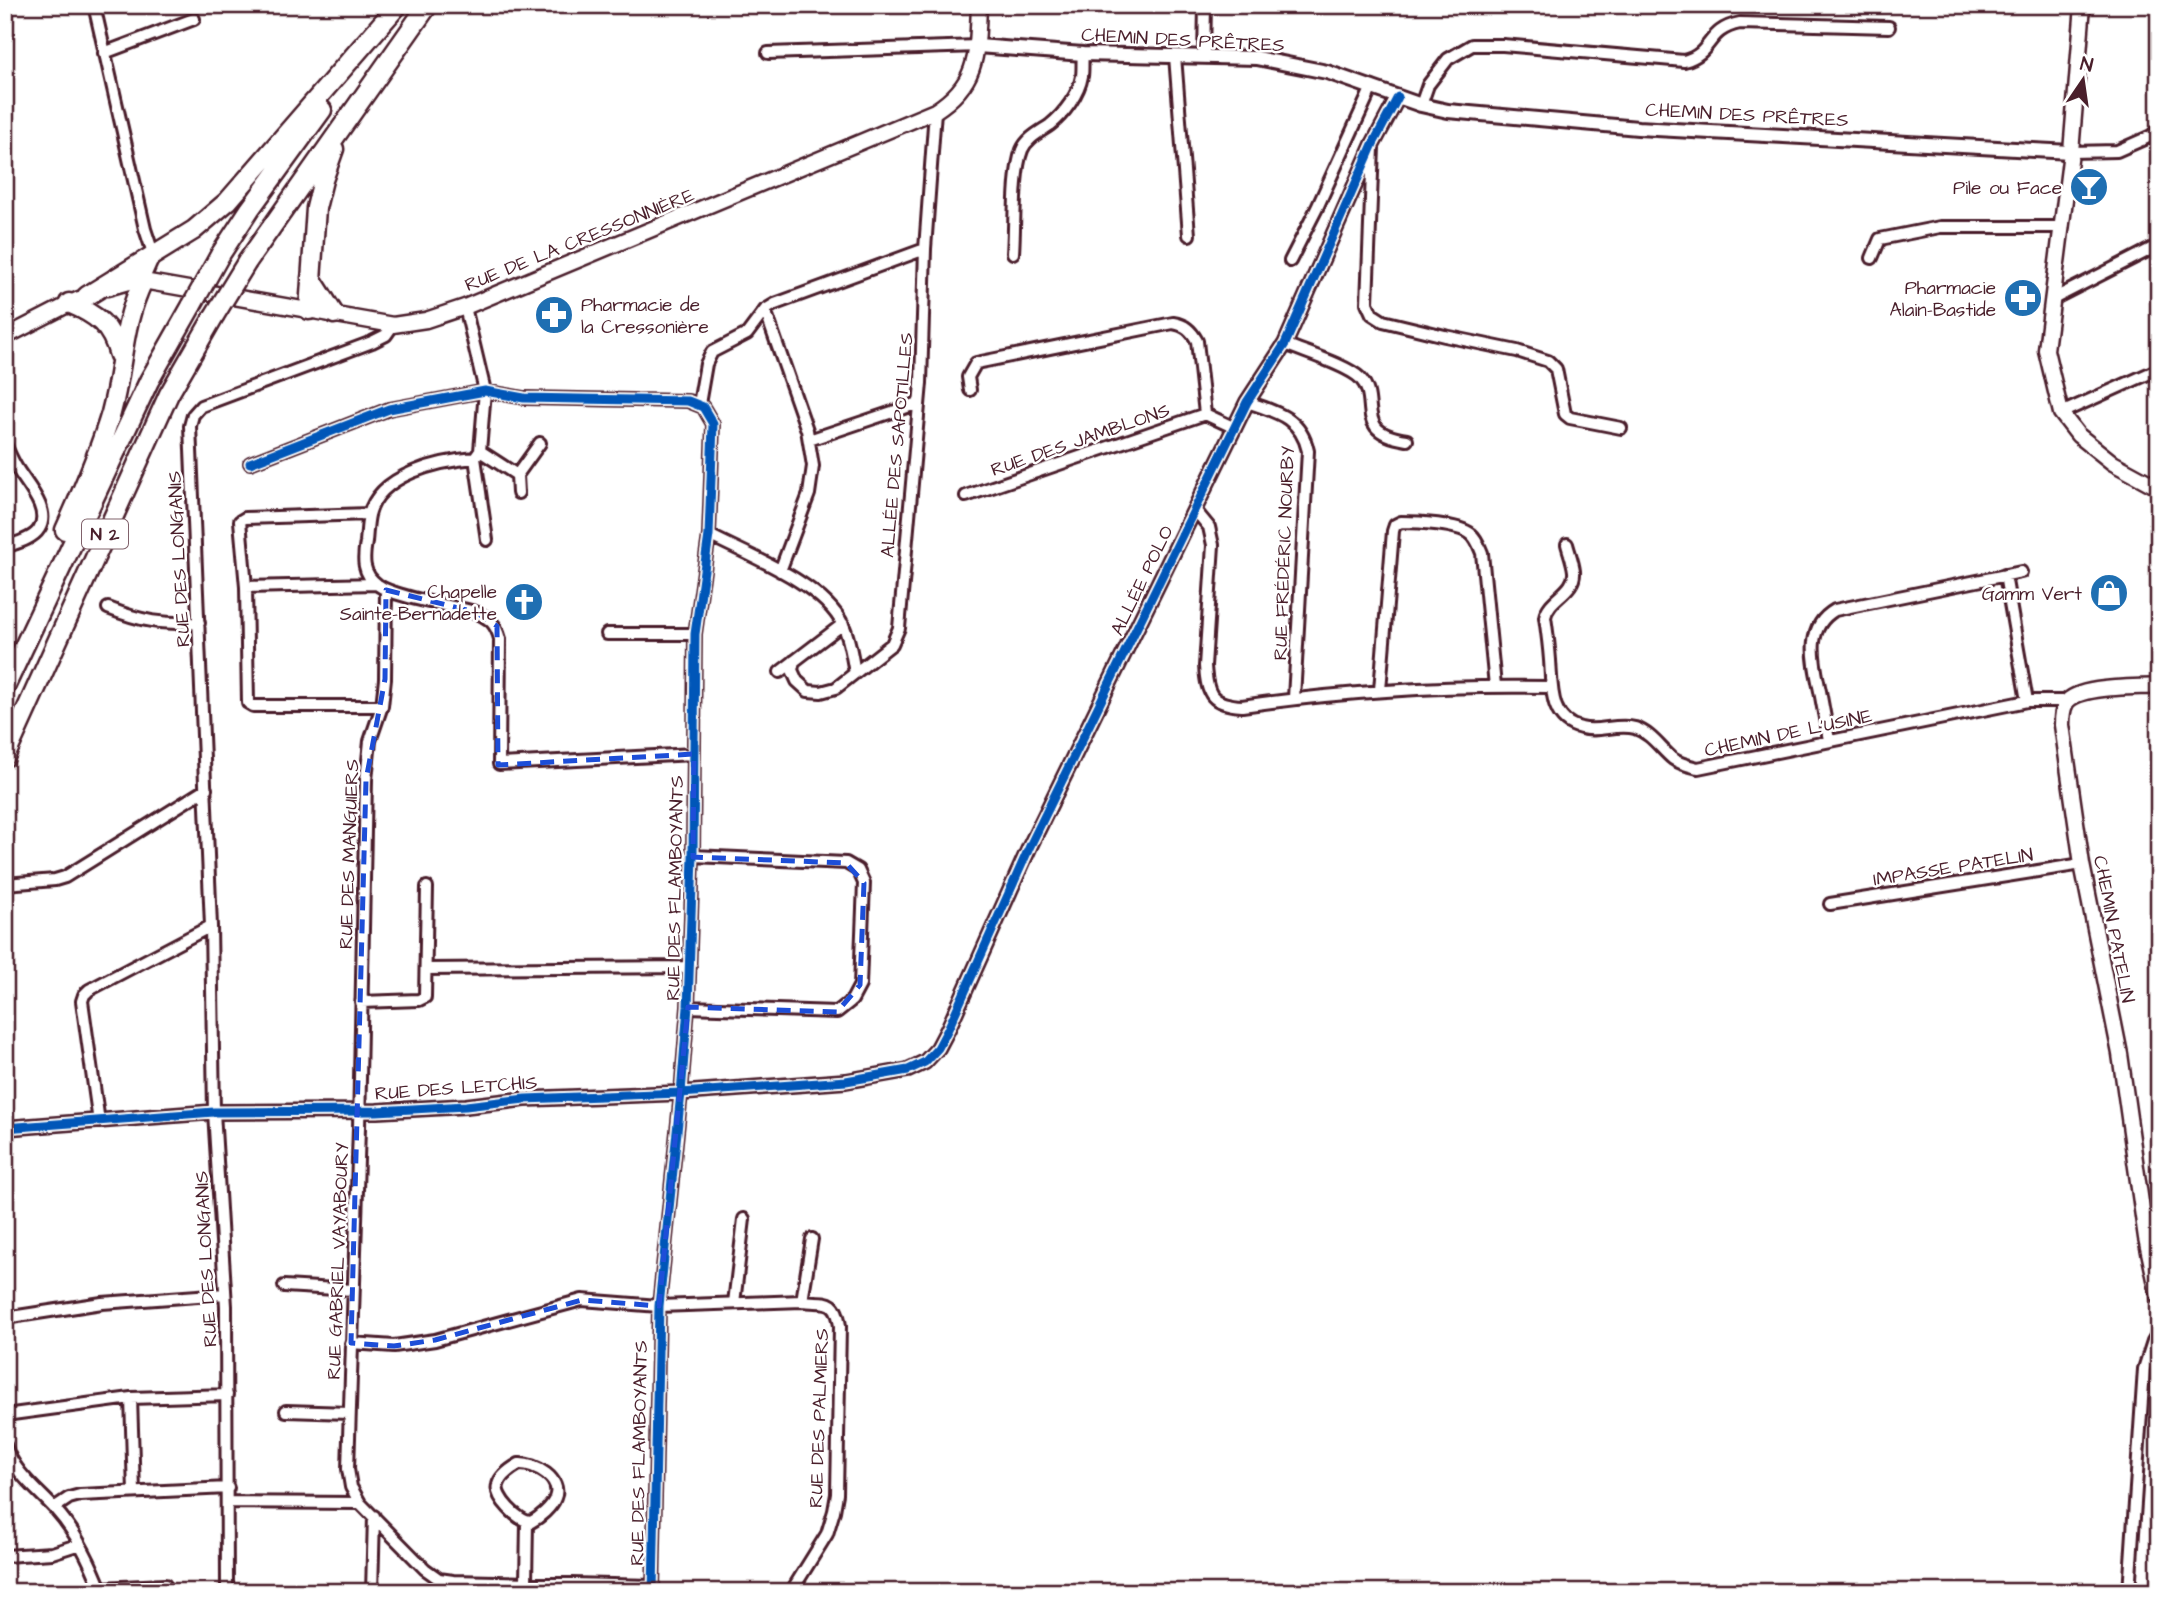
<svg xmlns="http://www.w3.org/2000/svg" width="2164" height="1597" font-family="'Architects Daughter',sans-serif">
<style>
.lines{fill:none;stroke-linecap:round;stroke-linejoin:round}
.minor-casing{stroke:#4a1f2b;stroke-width:16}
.tertiary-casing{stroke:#4a1f2b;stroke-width:18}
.secondary-casing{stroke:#4a1f2b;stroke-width:19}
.trunk-casing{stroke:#4a1f2b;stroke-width:23}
.minor{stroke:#fff;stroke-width:10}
.tertiary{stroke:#fff;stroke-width:12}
.secondary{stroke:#fff;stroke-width:14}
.trunk{stroke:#fff;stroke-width:18}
.trunk-bridge-casing{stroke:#4a1f2b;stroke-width:23;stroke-linecap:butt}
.trunk-bridge{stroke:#fff;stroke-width:18}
.cycleway-casing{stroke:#fff;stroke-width:13}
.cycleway{stroke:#0057b8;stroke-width:9}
.marked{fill:none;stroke:#1d4ed8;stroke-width:5;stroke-dasharray:14 9;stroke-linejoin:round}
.labels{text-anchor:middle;stroke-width:5;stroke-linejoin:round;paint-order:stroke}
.shield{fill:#fff;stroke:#80626b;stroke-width:2}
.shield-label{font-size:18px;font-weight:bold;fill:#4a1f2b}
.street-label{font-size:19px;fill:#4a1f2b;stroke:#fff}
.poi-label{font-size:19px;fill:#4a1f2b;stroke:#fff;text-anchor:end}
</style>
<rect width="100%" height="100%" fill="#fff"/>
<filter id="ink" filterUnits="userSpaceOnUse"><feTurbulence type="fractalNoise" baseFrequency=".0143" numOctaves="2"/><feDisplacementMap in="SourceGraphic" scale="14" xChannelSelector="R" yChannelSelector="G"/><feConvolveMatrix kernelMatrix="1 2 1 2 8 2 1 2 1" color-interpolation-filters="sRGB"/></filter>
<g filter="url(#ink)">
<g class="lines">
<defs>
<path id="minor" d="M94 5 145 229 154 256 143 281
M104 53 194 19
M768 53 978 46
M1175 56 1189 235
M1204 57 1205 5
M1421 105 1428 85 1448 59 1472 45H1503L1684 61C1714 53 1705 30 1740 23L1889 27
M1373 147 1367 303 1372 314 1383 321 1445 336 1517 351 1548 361 1556 369 1565 414 1570 418 1621 428
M2071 152 2117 151 2151 136 2159 130
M1013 253C1015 227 1013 173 1022 150 1027 138 1040 132 1050 125 1064 114 1079 94 1082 76 1083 69 1082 61 1083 54
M1872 258 1880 239 1940 227H2061
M1290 261 1317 208 1372 87
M2051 300 2159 245
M465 307 485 391 480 451 475 458
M765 310 807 430 813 466 809 494 780 571
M1285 344C1303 352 1347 365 1360 378 1382 401 1351 432 1407 440
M970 390 968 377 976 363 1173 323C1185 325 1191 330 1197 341L1205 414 1235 428
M1247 402C1277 412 1301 418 1308 451L1294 698
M699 404 706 364 712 352 747 334 765 310 775 304 925 249
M2061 413 2159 369
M809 440 919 403
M5 444C8 451 11 458 15 465 24 482 52 509 39 529 33 539 16 543 5 547
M480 451 517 475
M475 458C439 461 379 474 369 515 367 524 367 533 366 542 363 559 362 574 378 585 393 597 453 606 475 612 490 618 496 624 500 639L499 764 694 754
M475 458 487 540
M250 463 389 409 485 391 524 398 688 401 703 407 713 424 709 535 695 634 693 856 688 1007 681 1093 659 1306 653 1592
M518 493 517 475 540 443
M966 496 1205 414
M1195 510 1209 527 1213 545 1205 666C1207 696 1212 704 1242 706 1345 691 1447 685 1551 687
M369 514 245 518 240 521 246 587 248 703 253 706H382
M709 535C749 556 823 583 843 625 850 639 852 657 855 673
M1567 544C1569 552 1573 562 1574 571 1576 592 1548 598 1545 617 1547 631 1549 646 1550 660 1552 686 1549 721 1581 728 1598 733 1617 723 1635 728 1651 733 1660 748 1673 759 1680 764 1690 766 1698 768L2027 701H2067
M2005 575 2027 701
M246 587 376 584
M386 590 385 679 382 706 370 741 366 780 359 1128 348 1469 351 1487 360 1503 425 1569 439 1579 453 1581 653 1586
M108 608C143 622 161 624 199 623
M607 634H695
M794 661 792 670 797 681 808 691 821 692 836 688 892 644 899 628 921 383 925 249 935 111
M780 672 843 624
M1380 690 1393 531 1395 525 1401 522C1418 522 1458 524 1471 534 1477 539 1479 546 1482 553L1495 686
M1829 740C1826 724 1823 707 1820 691 1814 662 1804 628 1835 610L2021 572
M5 884 55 880 65 877 206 789
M1830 904 2082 864
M426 969 690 967
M361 1002 419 1000 425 997 427 887
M688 1007 837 1012 852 1000 860 985 864 883 858 870 846 863 693 856
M99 1122 82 1001 84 995 89 990 211 926
M284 1286 353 1290
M802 1301 812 1239
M734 1303 744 1219
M5 1318 102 1303 225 1294
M351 1343 394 1346 435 1340 582 1300 659 1306 802 1301C825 1304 836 1296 840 1326L837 1494 834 1511 827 1534 791 1592
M131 1398 134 1492
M286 1411 349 1413
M5 1415 131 1398 227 1395
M5 1445C14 1473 37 1489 56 1510 77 1533 91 1563 102 1592
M519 1464C535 1463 563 1479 555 1498 552 1507 539 1518 531 1522 519 1522 494 1497 498 1485 500 1476 512 1468 519 1464Z
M228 1502 360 1503
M54 1508 69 1498 80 1495 228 1488
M5 1556 52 1553 80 1544
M526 1583 527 1522
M100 1588 165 1585
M227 1592 226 1306 214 1112 211 926 190 426 193 415 201 406 372 342 386 335 393 325
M372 1592 374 1516
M2129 1592 2144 1369 2153 1341 2159 1331"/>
<path id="tertiary" d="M978 46 1083 54 1257 58 1327 72 1421 105 1448 111 1638 128 2071 152
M5 1128 214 1112 377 1111 466 1106 525 1099 681 1093 846 1081 908 1070 925 1062 938 1048 948 1029 1030 846 1247 402 1285 344 1373 144 1398 97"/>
<path id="secondary" d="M2083 5 2071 152 2046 350 2061 413 2078 435 2113 463 2159 488
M107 288 132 281H143L393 325 426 320 465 307 935 111C979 83 977 53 979 5
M5 337 79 299
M2159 686C2138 688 2078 685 2066 703 2062 710 2062 718 2062 725L2082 864 2120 1054 2146 1238 2159 1298"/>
<path id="trunk" d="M220 255 250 209 322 110
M247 262 428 5
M311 278 334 314
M87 296 194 230 228 201 398 5
M69 303C97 315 111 325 119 355
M309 310 316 208 323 180 334 149
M65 530C82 492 99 453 111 413 124 365 121 327 143 281
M5 687 149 381 192 305
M5 757 169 394 214 316"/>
</defs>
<!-- minor casing -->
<use href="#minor" class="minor-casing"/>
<!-- tertiary casing -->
<use href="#tertiary" class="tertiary-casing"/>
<!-- secondary casing -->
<use href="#secondary" class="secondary-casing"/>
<!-- trunk casing -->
<use href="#trunk" class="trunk-casing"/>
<!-- minor -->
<use href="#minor" class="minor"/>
<!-- tertiary -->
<use href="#tertiary" class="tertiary"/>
<!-- secondary -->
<use href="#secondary" class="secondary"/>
<!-- trunk -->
<use href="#trunk" class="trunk"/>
<defs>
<path id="trunk-bridge" d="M192 305 220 255
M214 316 247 262"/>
</defs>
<!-- trunk-bridge casing -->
<use href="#trunk-bridge" class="trunk-bridge-casing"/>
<!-- trunk-bridge -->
<use href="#trunk-bridge" class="trunk-bridge"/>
<defs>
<path id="cycleway" d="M250 463 389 409 485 391 524 398 688 401 703 407 713 424 709 535 695 634 693 856 688 1007 681 1093 659 1306 653 1592
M5 1128 214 1112 377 1111 466 1106 525 1099 681 1093 846 1081 908 1070 925 1062 938 1048 948 1029 1030 846 1247 402 1285 344 1373 144 1398 97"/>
</defs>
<!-- cycleway casing -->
<use href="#cycleway" class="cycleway-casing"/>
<!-- cycleway -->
<use href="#cycleway" class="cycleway"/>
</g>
</g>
<!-- marked area -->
<path class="marked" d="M386 590 475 612 497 626 498 765 694 754 693 857 846 863 864 883 860 985 837 1012 688 1007 659 1306 582 1300 435 1340 394 1346 351 1343 366 780 385 679Z"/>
<!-- icons -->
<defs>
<symbol id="bar-disc" viewBox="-11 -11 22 22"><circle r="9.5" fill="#1f6fb2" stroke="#fff"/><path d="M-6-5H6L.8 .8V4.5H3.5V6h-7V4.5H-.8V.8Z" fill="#fff"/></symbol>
<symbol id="pharmacy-disc" viewBox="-11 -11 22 22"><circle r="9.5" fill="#1f6fb2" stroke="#fff"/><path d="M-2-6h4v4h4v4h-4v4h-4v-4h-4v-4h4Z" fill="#fff"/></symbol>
<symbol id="shop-disc" viewBox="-11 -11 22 22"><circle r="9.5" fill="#1f6fb2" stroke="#fff"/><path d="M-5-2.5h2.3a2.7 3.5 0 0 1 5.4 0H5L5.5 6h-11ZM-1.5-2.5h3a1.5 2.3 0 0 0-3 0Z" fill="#fff"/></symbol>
<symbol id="church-disc" viewBox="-11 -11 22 22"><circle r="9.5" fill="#1f6fb2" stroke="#fff"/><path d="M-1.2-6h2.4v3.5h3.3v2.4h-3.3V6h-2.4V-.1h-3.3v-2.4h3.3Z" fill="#fff"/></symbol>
</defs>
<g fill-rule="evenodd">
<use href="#bar-disc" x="2067" y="165" width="44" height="44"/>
<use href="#pharmacy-disc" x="2001" y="276" width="44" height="44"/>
<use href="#pharmacy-disc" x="532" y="293" width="44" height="44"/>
<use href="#shop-disc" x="2087" y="571" width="44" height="44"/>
<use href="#church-disc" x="502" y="580" width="44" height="44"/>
</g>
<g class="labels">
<!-- shield labels -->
<rect class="shield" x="82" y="519.5" width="46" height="29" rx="5"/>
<g class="shield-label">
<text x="105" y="540">N 2</text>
</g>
<!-- street labels -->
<g class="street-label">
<text transform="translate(1183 39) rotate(3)" y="7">CHEMIN DES PRÊTRES</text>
<text transform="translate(1747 114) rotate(3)" y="7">CHEMIN DES PRÊTRES</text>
<text transform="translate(579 239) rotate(-22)" y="7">RUE DE LA CRESSONNIÈRE</text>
<text transform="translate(1080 439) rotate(-19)" y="7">RUE DES JAMBLONS</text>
<text transform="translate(896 445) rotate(-85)" y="7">ALLÉE DES SAPOTILLES</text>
<text transform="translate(1283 553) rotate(-88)" y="7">RUE FRÉDÉRIC NOURBY</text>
<text transform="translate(178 559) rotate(-93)" y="7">RUE DES LONGANIS</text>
<text transform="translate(1141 580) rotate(-64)" y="7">ALLÉE POLO</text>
<text transform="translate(1788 732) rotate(-12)" y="7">CHEMIN DE L'USINE</text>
<text transform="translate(348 854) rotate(-88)" y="7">RUE DES MANGUIERS</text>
<text transform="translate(1953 866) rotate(-9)" y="7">IMPASSE PATELIN</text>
<text transform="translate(674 888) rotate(-89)" y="7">RUE DES FLAMBOYANTS</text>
<text transform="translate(2115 929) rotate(79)" y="7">CHEMIN PATELIN</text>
<text transform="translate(456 1087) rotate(-4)" y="7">RUE DES LETCHIS</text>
<text transform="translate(205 1259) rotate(-93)" y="7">RUE DES LONGANIS</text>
<text transform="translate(337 1261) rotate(-88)" y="7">RUE GABRIEL VAYABOURY</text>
<text transform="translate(818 1418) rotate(-88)" y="7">RUE DES PALMIERS</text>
<text transform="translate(638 1453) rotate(-89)" y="7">RUE DES FLAMBOYANTS</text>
</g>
<!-- poi labels -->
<g class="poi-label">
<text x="2062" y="194">Pile ou Face</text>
<text x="1996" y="294">Pharmacie<tspan x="1996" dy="22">Alain-Bastide</tspan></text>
<text x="581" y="311" text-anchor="start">Pharmacie de<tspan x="581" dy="22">la Cressonière</tspan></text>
<text x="497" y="598">Chapelle<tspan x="497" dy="22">Sainte-Bernadette</tspan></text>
<text x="2082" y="600">Gamm Vert</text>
</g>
</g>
<!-- margin -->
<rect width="2164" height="1597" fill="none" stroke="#fff" stroke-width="28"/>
<rect x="14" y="14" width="2136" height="1569" fill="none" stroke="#4a1f2b" stroke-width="2.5" filter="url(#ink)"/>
<!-- north arrow -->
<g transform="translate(2083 80) rotate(13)" stroke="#ffffff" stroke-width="5" paint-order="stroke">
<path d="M0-5L12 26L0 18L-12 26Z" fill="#4a1f2b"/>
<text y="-10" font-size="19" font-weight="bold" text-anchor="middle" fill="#4a1f2b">N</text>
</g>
</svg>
